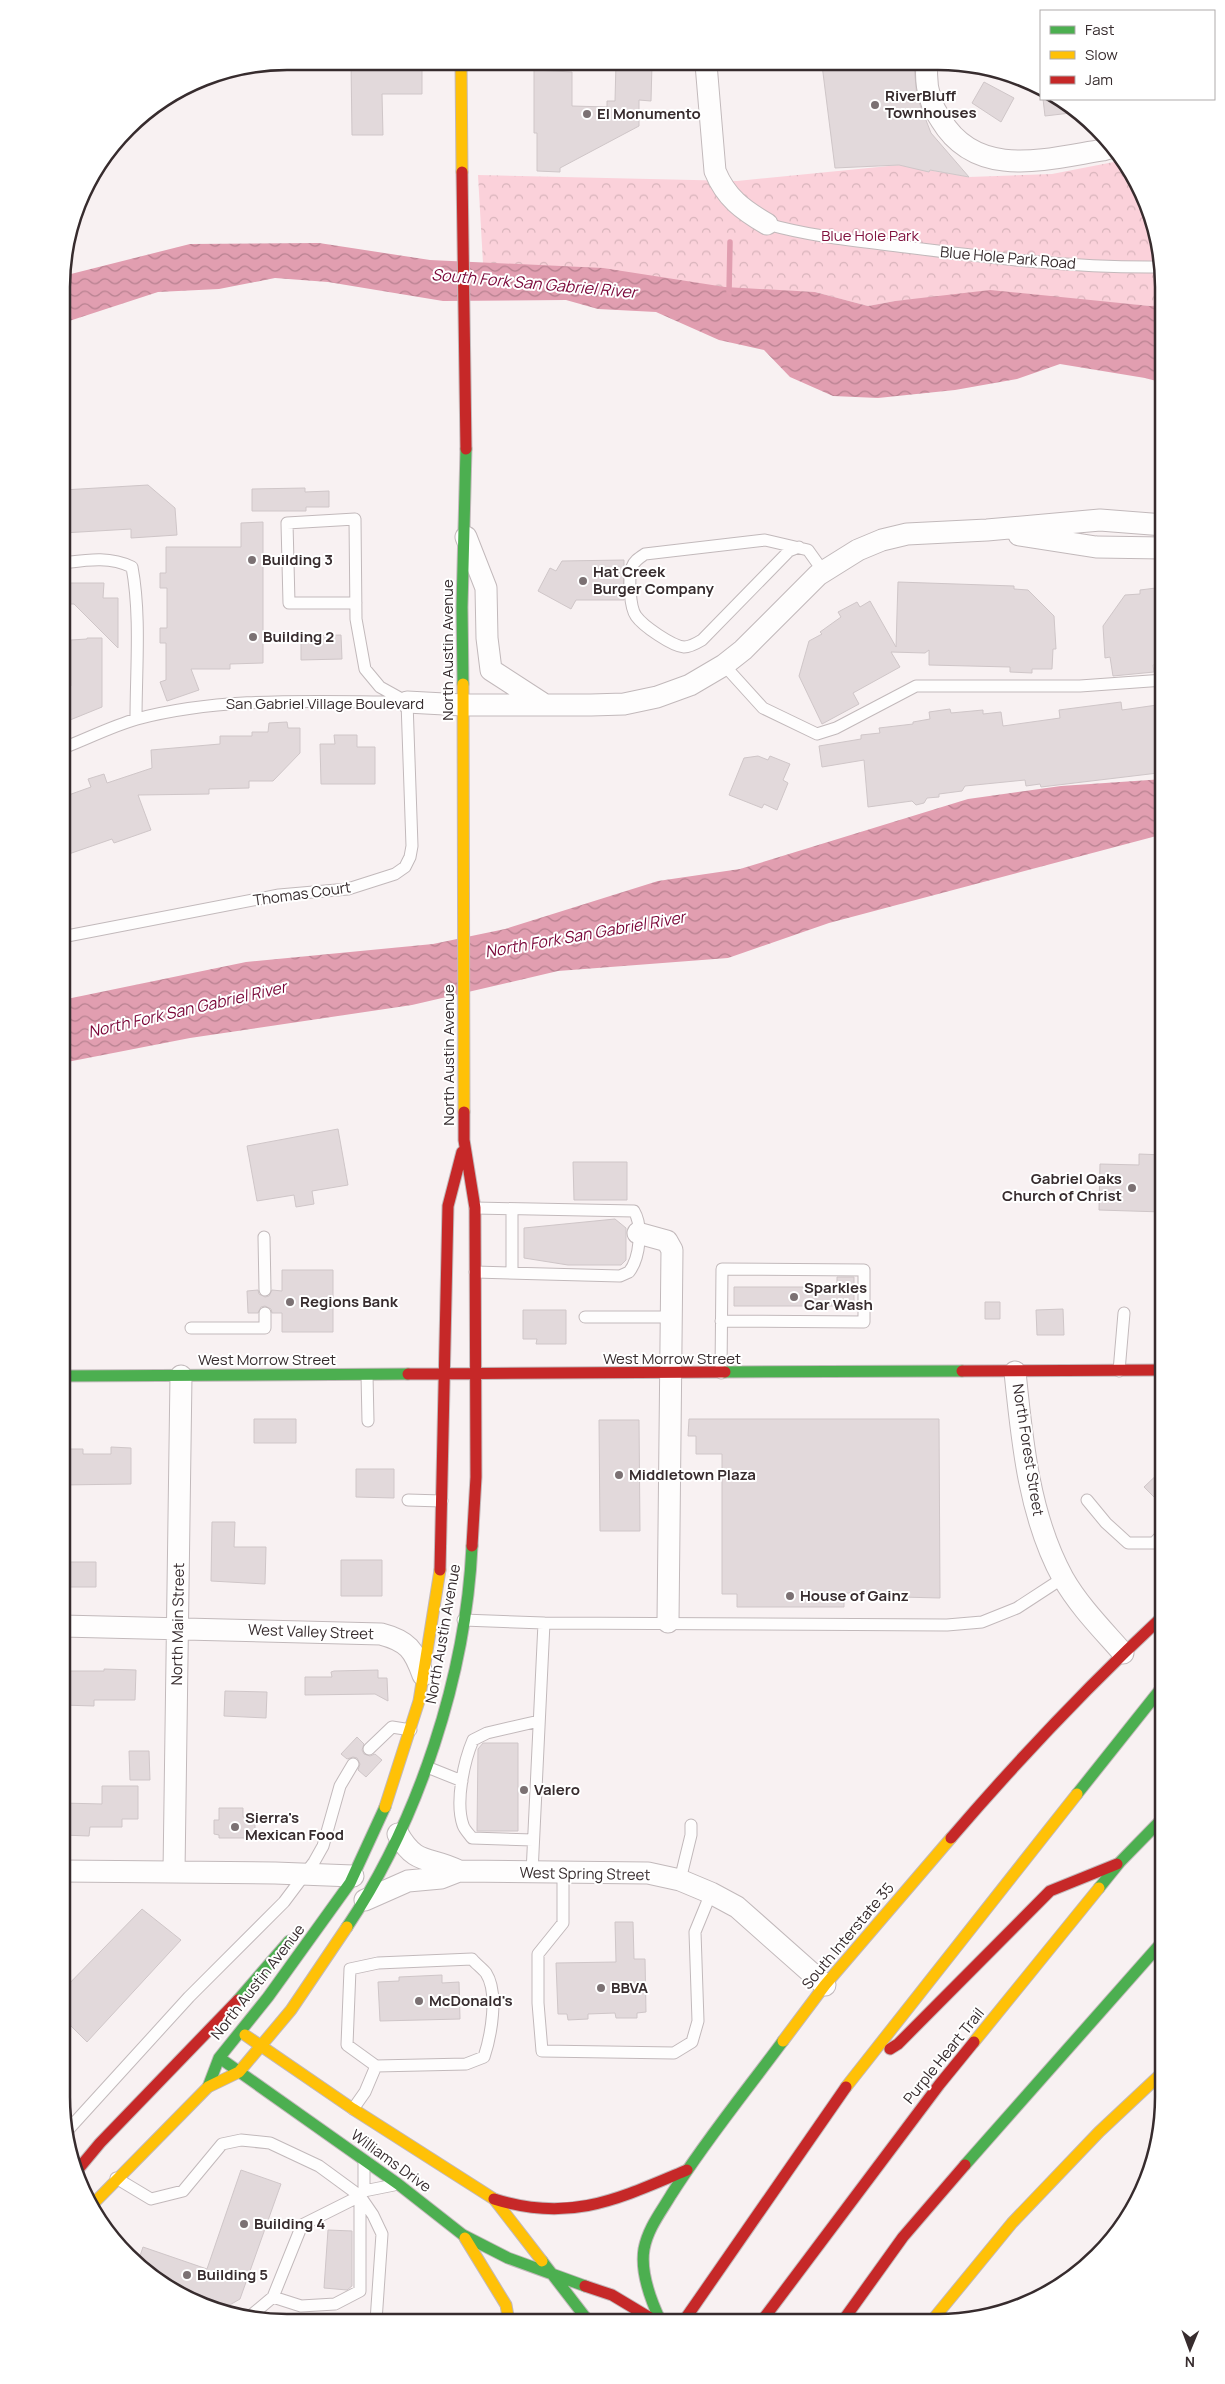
<svg xmlns="http://www.w3.org/2000/svg" width="1225" height="2384" font-family="Manrope,sans-serif">
<style>
.park{fill:url(#park-crowns)}
.water{fill:url(#water-waves)}
.lines{fill:none;stroke-linecap:round;stroke-linejoin:round}
.stream{stroke:#e19eb0;stroke-width:5.5}
.building{fill:#e2d9db;stroke:#cfc6c8}
.lane-casing{stroke:#c2b9bb;stroke-width:13}
.street-casing{stroke:#c2b9bb;stroke-width:23}
.fast-casing{stroke:#c2b9bb;stroke-width:13}
.slow-casing{stroke:#c2b9bb;stroke-width:13}
.jam-casing{stroke:#c2b9bb;stroke-width:13}
.lane{stroke:#fefdfd;stroke-width:11}
.street{stroke:#fefdfd;stroke-width:21}
.fast{stroke:#4caf50;stroke-width:11}
.slow{stroke:#ffc107;stroke-width:11}
.jam{stroke:#c62828;stroke-width:11}
.poi-dot{fill:#7b7173;stroke:#fff;stroke-width:2}
.labels{text-anchor:middle;stroke-width:4;stroke-linejoin:round;paint-order:stroke}
.poi-label{font-size:15px;font-weight:bold;fill:#372c2e;stroke:#fff;text-anchor:start}
.park-label{font-size:15px;fill:#81123e;stroke:#fff}
.street-label{font-size:15px;fill:#372c2e;stroke:#fff}
.water-label{font-size:16px;font-style:italic;fill:#7a0638;stroke:#fff}
.rim{fill:none;stroke:#372c2e;stroke-width:2.5}
</style>
<defs>
<pattern id="park-crowns" width="20" height="18" patternUnits="userSpaceOnUse" patternTransform="scale(1.25)"><rect width="20" height="18" fill="#fbd1da"/><path d="M2 6a3 3 0 1 1 6 0M12 15a3 3 0 1 1 6 0" fill="none" stroke="#d8b4bb"/></pattern>
<pattern id="water-waves" width="16" height="10" patternUnits="userSpaceOnUse" patternTransform="scale(1.25)"><rect width="16" height="10" fill="#e19eb0"/><path d="M0 5q4-4 8 0t8 0" fill="none" stroke="#b78190"/></pattern>
</defs>
<rect width="100%" height="100%" fill="#f8f1f2"/>
<!-- park -->
<path class="park" d="M1124 160C1153 201 1164 256 1164 305L1150 306 1079 300 942 297 895 301 868 306 815 292 484 281 478 175 737 181 899 165 969 177 1052 174Z"/>
<!-- water -->
<path class="water" d="M319 243 430 260 603 268 725 287 815 292 868 306 895 301 990 290 1150 306 1164 305V383L1145 378 1060 364 1017 379 955 390 878 398 833 396 790 377 764 350 719 340 656 312 598 309 566 300 443 301 328 282 275 278 219 289 158 292 63 323V276L190 244Z
M1164 779V834L829 923 728 958 558 971 412 1005 190 1038 62 1063V1000L246 962 433 944 505 929 658 881 740 869 968 799 1061 786Z"/>
<g class="lines">
<!-- stream -->
<path class="stream" d="M729 294 730 242"/>
</g>
<!-- building -->
<path class="building" d="M351 62H422V94H382L383 135H352Z
M616 63 652 64 651 101 639 100V126L560 168V172L537 171V133H534V70L572 72V106L607 107V101H615Z
M822 65H914L917 97 931 133 969 177 930 170 929 172 899 165 835 168Z
M984 82 1014 98 1001 122 972 103Z
M1043 99H1059L1079 112 1045 116Z
M148 485 175 508 177 535 131 538V529L63 533V490Z
M305 488V492L329 491V507H306V511H252V489Z
M263 522V663L230 664V669H191L199 690 167 701 160 682 166 680V643H160V628H167V588H160V573H166V547H241V523Z
M624 560V600H576L571 609 538 591 550 568 556 571 562 561Z
M898 582 1014 586V589L1028 590 1054 616 1056 649H1053L1052 669H1032V673L1010 672V667L929 665V650L925 653 891 652 900 667 853 693 859 704 822 724 799 676 809 641 822 634 820 632 841 617 838 612 857 602 860 607 870 601 896 647Z
M63 583H104L103 598H118V648L74 604H63Z
M1164 587V664L1153 665 1154 672 1113 676 1110 657 1105 658 1103 626 1125 595 1140 594V590Z
M341 635 342 659 301 660V636Z
M87 638H102V707L70 720 66 710 63 711V689L71 686V640L87 639Z
M1121 702 1122 710 1164 704V768L1157 769 1158 773 1041 787 1040 784 1026 786 1025 780 965 786 962 791 939 794V797L927 798 924 803 916 805 912 801 868 807 864 760 822 767 819 746 861 739V735L880 733 879 728 913 724V722L930 719 929 712 950 709 951 713 983 710V714L1001 712 1003 726 1060 718 1059 710Z
M287 722 288 728H300V753L273 781H249V788L209 789V794L138 795 151 830 114 843 112 839 63 856V797L91 787 88 779 104 774 107 783 152 768 151 750 220 744V736H252V732H268L269 723Z
M334 735H357V747H375V784H321L320 744H335Z
M758 756 768 760 770 756 790 764 783 780 788 783 777 810 764 804 762 808 729 795 744 758Z
M338 1129 348 1185 312 1191 314 1204 296 1207 294 1195 257 1201 247 1146Z
M1139 1154 1164 1155 1163 1212 1099 1210 1100 1164 1139 1165Z
M573 1162H627V1200H574Z
M615 1219 626 1228V1260L621 1265H568L524 1258V1228Z
M282 1270H333V1332H282V1313H272L271 1309 265 1306 261 1307 258 1313H248L247 1291 258 1290 259 1294 265 1297 269 1296 272 1290 282 1291Z
M837 1277H854V1306H734V1287H837Z
M985 1302H1000V1319H985Z
M1063 1309 1064 1335H1037L1036 1310Z
M523 1310H566V1344H536L537 1339H523Z
M254 1419H296V1443H254Z
M689 1419H939L940 1598 901 1597 902 1593H844V1607H737V1594H722V1454H696V1436H688Z
M599 1420H639L640 1531H600Z
M111 1447 131 1448V1484L62 1485V1455H64V1449H83V1454H111Z
M356 1469H394V1498L356 1497Z
M1163 1469V1506L1144 1487Z
M212 1522H235L234 1547H266L265 1584 211 1581Z
M341 1560H382V1596H341Z
M62 1562H96V1587H62Z
M104 1669 136 1670 135 1700H94V1706L62 1705V1671H104Z
M378 1670V1678H387L388 1701 375 1694 305 1695V1677H332L331 1672 334 1671Z
M225 1691 267 1692 266 1718 224 1716Z
M357 1737 364 1744 362 1750 364 1754 370 1756 375 1754 382 1760 366 1777 358 1770 360 1764 357 1758 353 1757 347 1759 341 1754Z
M483 1743H518V1831H477L478 1749Z
M129 1751H149L150 1780H130Z
M102 1786H138V1819H122V1827H90L89 1836 62 1835V1803L102 1804Z
M219 1808H243V1817H255V1838H219V1835L214 1834V1820H219Z
M142 1909 181 1940 87 2042 61 2016V1992Z
M615 1922H633L634 1959H645L646 2012 637 2013V2018H616L615 2013 588 2014V2019L568 2020 567 2014H558L556 1963 616 1962Z
M442 1975V1983L459 1982 460 2019 380 2021 378 1982 399 1981V1977Z
M241 2170 281 2184 240 2299 221 2310 187 2300 137 2265 143 2247 207 2269Z
M328 2230 352 2231V2286L347 2290 324 2288Z"/>
<g class="lines">
<defs>
<path id="lane" d="M767 224C813 237 859 241 906 247 990 258 1075 268 1160 267
M799 547 789 551 702 640C697 643 690 647 684 647 672 646 643 626 636 616 630 608 628 577 632 567 634 561 639 558 645 554L765 540 808 550 823 571
M63 563C87 560 109 556 132 567 141 615 136 670 136 719
M356 603H289L287 523 355 519 356 619 365 669 380 687 407 702
M724 665 763 708 817 734 836 728 916 686H1080L1164 680
M63 748C87 739 112 726 137 719 224 696 316 702 405 702
M62 937 279 895 348 889 395 874 405 867 410 857 412 846 407 702
M475 1208 634 1211C643 1226 640 1258 629 1272L620 1276 475 1272
M264 1237 265 1290
M512 1273V1209
M585 1317H672
M191 1328H265V1313
M1119 1371 1124 1313
M721 1373 722 1269 864 1270V1322L721 1321
M367 1375 368 1421
M408 1500 442 1501
M1087 1500 1106 1523 1128 1543H1154L1163 1533
M463 1620 544 1623 947 1625 982 1622 1017 1608 1063 1578
M369 1749 392 1727 411 1730
M427 1767 462 1781
M533 1840 472 1838C469 1834 464 1829 463 1825 455 1802 464 1761 473 1740L487 1733 539 1721
M532 1873 544 1623
M563 1873V1923L538 1954V2003L542 2051 674 2053 692 2042 698 2021 695 1932 711 1893
M680 1880 691 1835V1825
M472 1959C476 1964 482 1968 486 1973 499 1993 491 2036 484 2057L466 2064 376 2066 347 2045 350 1969 378 1963Z
M353 2109 365 2092 376 2066
M67 2131 189 1997 284 1902 314 1862 323 1846 340 1786 353 1764
M364 2163V2191L360 2196 373 2215 382 2234 376 2321
M116 2178 151 2199 183 2191 222 2144 241 2140 270 2143 319 2166 360 2196
M364 2191 394 2185
M273 2297 301 2306 335 2304 360 2291V2196
M248 2318 273 2297 302 2225 360 2196"/>
<path id="street" d="M706 64 715 171C726 198 743 210 767 224
M927 65C925 85 930 104 941 120 977 180 1046 159 1103 150L1113 147
M1019 535 1096 547 1164 548
M466 537 486 588 487 638 491 670 545 705
M407 702 463 705H591L624 704 657 697 690 685 724 665 743 650 818 575 858 550 882 540 907 534 987 530 1100 520 1164 525
M638 1233 667 1241 672 1250 668 1622
M1015 1372C1022 1441 1029 1516 1063 1578 1079 1606 1102 1629 1123 1653
M62 1626 381 1634C408 1641 414 1650 423 1675
M398 1834C416 1866 429 1856 459 1871
M61 1871 275 1873 353 1876
M174 1872 181 1376
M365 1900 408 1881 441 1878 459 1871 648 1873 680 1880 711 1893 737 1907 825 1985"/>
<path id="fast" d="M463 684 462 607 466 449
M725 1372 962 1371
M62 1376 408 1374
M1077 1794 1163 1686
M1099 1888 1120 1862 1163 1818
M347 1927C419 1820 466 1675 472 1546
M238 2000 289 1941
M224 2061 398 2184 463 2235 508 2258 585 2286
M208 2087 219 2058 268 1997 350 1883 385 1807
M965 2165 1163 1941
M542 2261 589 2322
M661 2322C651 2301 640 2273 644 2249 648 2228 661 2212 671 2195 705 2141 746 2091 783 2041"/>
<path id="slow" d="M461 62 462 172
M463 684 464 1112
M385 1807 419 1701 440 1570
M245 2035 353 2109 494 2199 542 2261
M783 2041 825 1985 951 1838
M974 2042 1099 1888
M846 2087 1077 1794
M91 2206 208 2087 239 2072 291 2010 347 1927
M465 2238 506 2305 509 2322
M930 2323 1012 2223 1099 2132 1163 2072"/>
<path id="jam" d="M462 172 466 449
M464 1112V1140L475 1208 476 1477 472 1546
M962 1371 1163 1370
M408 1374 725 1372
M440 1570 448 1206 462 1152
M951 1838C1018 1760 1088 1686 1163 1616
M890 2049 898 2044 1050 1891 1117 1864
M75 2173 100 2143 238 2000
M494 2199C570 2223 618 2199 687 2170
M585 2286 612 2295 657 2322
M683 2322 846 2087
M761 2322 939 2085 974 2042
M842 2322 903 2237 965 2165"/>
</defs>
<!-- lane casing -->
<use href="#lane" class="lane-casing"/>
<!-- street casing -->
<use href="#street" class="street-casing"/>
<!-- fast casing -->
<use href="#fast" class="fast-casing"/>
<!-- slow casing -->
<use href="#slow" class="slow-casing"/>
<!-- jam casing -->
<use href="#jam" class="jam-casing"/>
<!-- lane -->
<use href="#lane" class="lane"/>
<!-- street -->
<use href="#street" class="street"/>
<!-- fast -->
<use href="#fast" class="fast"/>
<!-- slow -->
<use href="#slow" class="slow"/>
<!-- jam -->
<use href="#jam" class="jam"/>
</g>
<!-- markers -->
<g class="poi-dot">
<circle cx="875" cy="105" r="5"/>
<circle cx="587" cy="114" r="5"/>
<circle cx="252" cy="560" r="5"/>
<circle cx="583" cy="581" r="5"/>
<circle cx="253" cy="637" r="5"/>
<circle cx="1132" cy="1188" r="5"/>
<circle cx="794" cy="1297" r="5"/>
<circle cx="290" cy="1302" r="5"/>
<circle cx="619" cy="1475" r="5"/>
<circle cx="790" cy="1596" r="5"/>
<circle cx="524" cy="1790" r="5"/>
<circle cx="235" cy="1827" r="5"/>
<circle cx="601" cy="1988" r="5"/>
<circle cx="419" cy="2001" r="5"/>
<circle cx="244" cy="2224" r="5"/>
<circle cx="187" cy="2275" r="5"/>
</g>
<g class="labels">
<!-- poi labels -->
<g class="poi-label">
<text x="885" y="101">RiverBluff<tspan x="885" dy="17">Townhouses</tspan></text>
<text x="597" y="119">El Monumento</text>
<text x="262" y="565">Building 3</text>
<text x="593" y="577">Hat Creek<tspan x="593" dy="17">Burger Company</tspan></text>
<text x="263" y="642">Building 2</text>
<text x="1122" y="1184" text-anchor="end">Gabriel Oaks<tspan x="1122" dy="17">Church of Christ</tspan></text>
<text x="804" y="1293">Sparkles<tspan x="804" dy="17">Car Wash</tspan></text>
<text x="300" y="1307">Regions Bank</text>
<text x="629" y="1480">Middletown Plaza</text>
<text x="800" y="1601">House of Gainz</text>
<text x="534" y="1795">Valero</text>
<text x="245" y="1823">Sierra's<tspan x="245" dy="17">Mexican Food</tspan></text>
<text x="611" y="1993">BBVA</text>
<text x="429" y="2006">McDonald's</text>
<text x="254" y="2229">Building 4</text>
<text x="197" y="2280">Building 5</text>
</g>
<!-- park labels -->
<g class="park-label">
<text x="870" y="241">Blue Hole Park</text>
</g>
<!-- street labels -->
<g class="street-label">
<text transform="translate(1008 258) rotate(5)" y="5">Blue Hole Park Road</text>
<text transform="translate(448 650) rotate(-90)" y="5">North Austin Avenue</text>
<text x="325" y="709">San Gabriel Village Boulevard</text>
<text transform="translate(302 894) rotate(-8)" y="5">Thomas Court</text>
<text transform="translate(449 1055) rotate(-90)" y="5">North Austin Avenue</text>
<text x="672" y="1364">West Morrow Street</text>
<text x="267" y="1365">West Morrow Street</text>
<text transform="translate(1028 1450) rotate(81)" y="5">North Forest Street</text>
<text transform="translate(178 1624) rotate(-89)" y="5">North Main Street</text>
<text transform="translate(311 1632) rotate(2)" y="5">West Valley Street</text>
<text transform="translate(443 1634) rotate(-80)" y="5">North Austin Avenue</text>
<text transform="translate(585 1874) rotate(1)" y="5">West Spring Street</text>
<text transform="translate(848 1936) rotate(-50)" y="5">South Interstate 35</text>
<text transform="translate(258 1982) rotate(-52)" y="5">North Austin Avenue</text>
<text transform="translate(944 2056) rotate(-51)" y="5">Purple Heart Trail</text>
<text transform="translate(391 2161) rotate(36)" y="5">Williams Drive</text>
</g>
<!-- water labels -->
<g class="water-label">
<text transform="translate(534 283) rotate(5)" y="6">South Fork San Gabriel River</text>
<text transform="translate(585 934) rotate(-10)" y="6">North Fork San Gabriel River</text>
<text transform="translate(187 1009) rotate(-13)" y="6">North Fork San Gabriel River</text>
</g>
</g>
<!-- crop -->
<path d="M0 0H1225V2384H0ZM287 70H938A217 217 0 0 1 1155 287V2097A217 217 0 0 1 938 2314H287A217 217 0 0 1 70 2097V287A217 217 0 0 1 287 70Z" fill="#fff" fill-rule="evenodd"/>
<path class="rim" d="M287 70H938A217 217 0 0 1 1155 287V2097A217 217 0 0 1 938 2314H287A217 217 0 0 1 70 2097V287A217 217 0 0 1 287 70Z"/>
<!-- legend -->
<rect x="1040" y="10" width="175" height="90" fill="#ffffff" stroke="#afabab"/>
<rect x="1050" y="26" width="25" height="8" fill="#4caf50" stroke="#afabab"/>
<text x="1085" y="35" font-size="15" fill="#372c2e">Fast</text>
<rect x="1050" y="51" width="25" height="8" fill="#ffc107" stroke="#afabab"/>
<text x="1085" y="60" font-size="15" fill="#372c2e">Slow</text>
<rect x="1050" y="76" width="25" height="8" fill="#c62828" stroke="#afabab"/>
<text x="1085" y="85" font-size="15" fill="#372c2e">Jam</text>
<!-- north arrow -->
<g transform="translate(1190 2349) rotate(181)" stroke="#ffffff" stroke-width="4" paint-order="stroke">
<path d="M0-4L9 19L0 12L-9 19Z" fill="#372c2e"/>
<text y="-8" font-size="14" font-weight="bold" text-anchor="middle" fill="#372c2e">N</text>
</g>
</svg>
